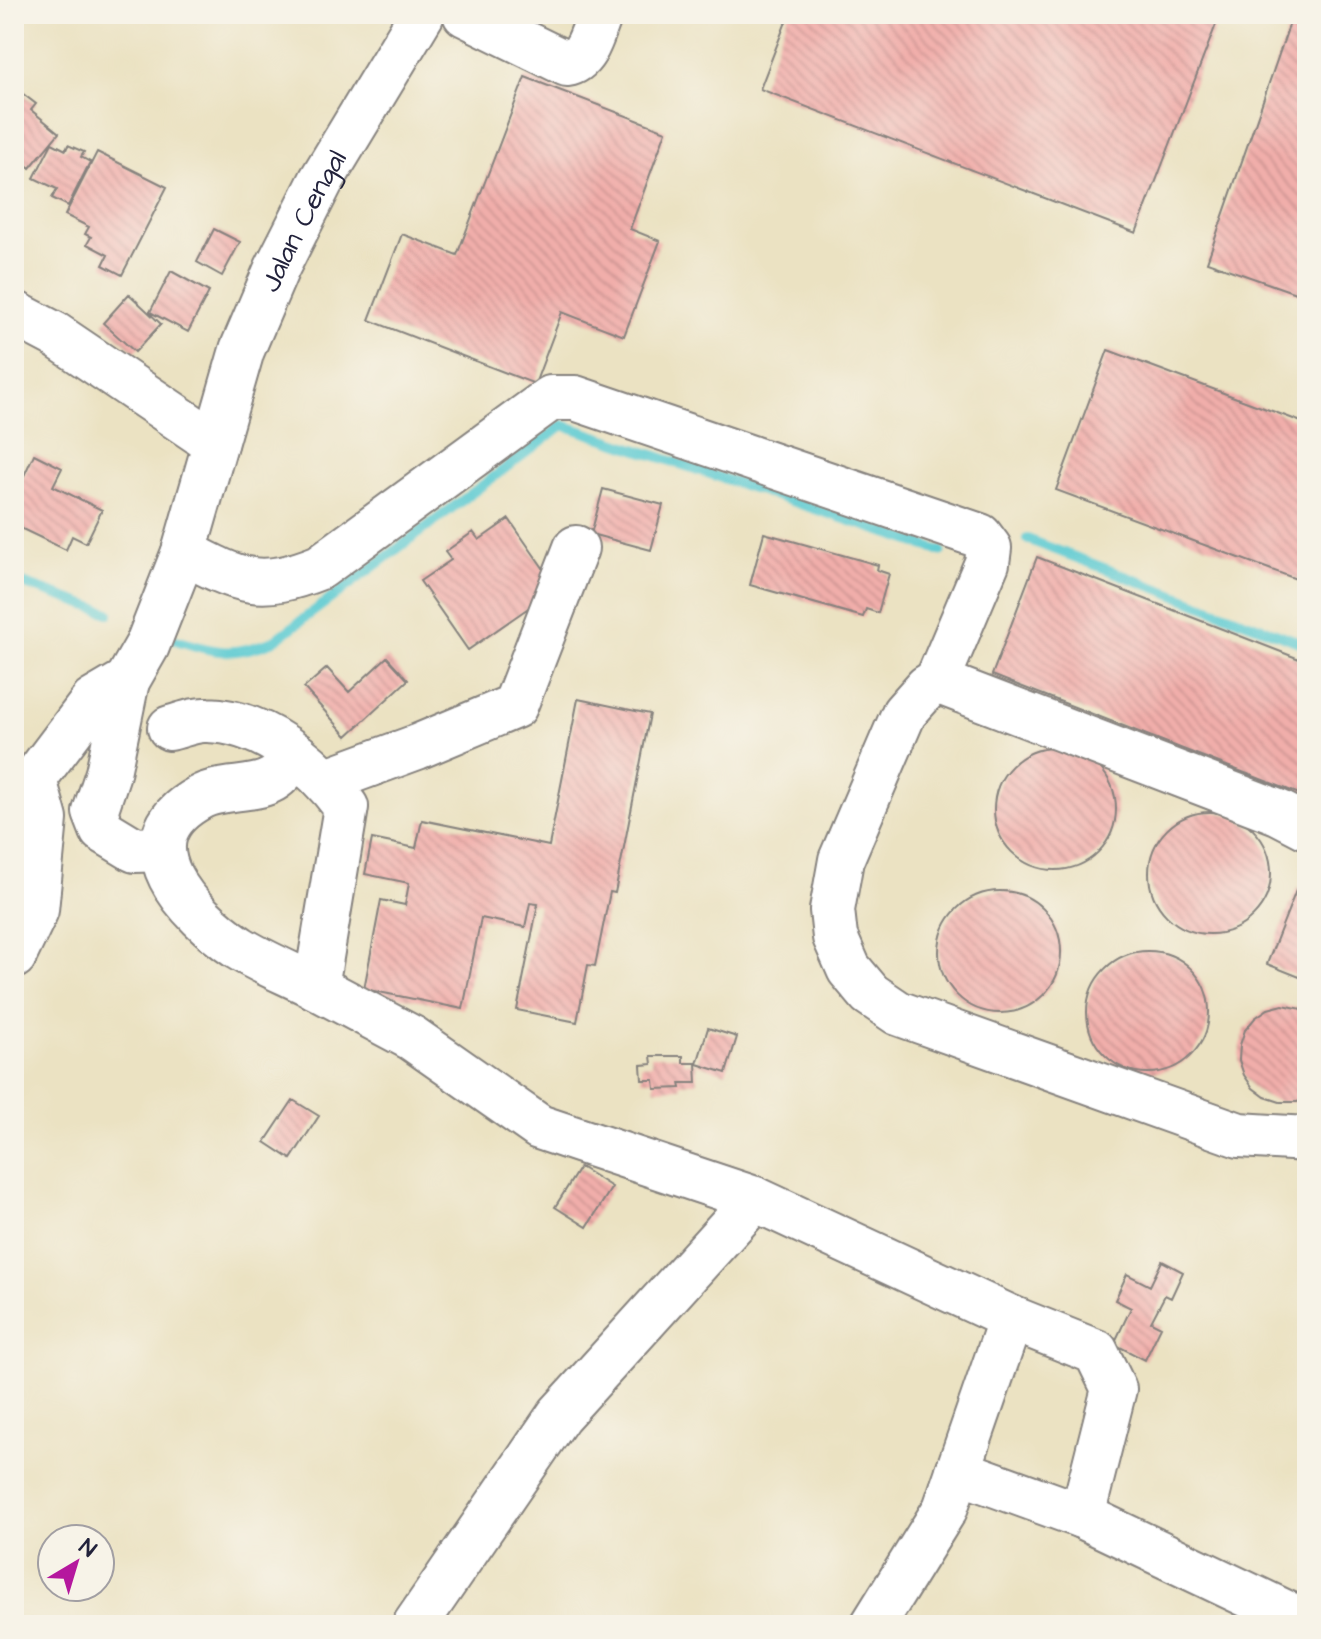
<svg xmlns="http://www.w3.org/2000/svg" width="1321" height="1639" font-family="'Architects Daughter',sans-serif">
<style>
.lines{fill:none;stroke-linecap:round;stroke-linejoin:round}
.stream{stroke:#5dcbd2;stroke-width:10}
.building{fill:url(#building-back-hatch)}
.minor-casing{stroke:#86827e;stroke-width:48}
.minor{stroke:#fff;stroke-width:44}
.labels{text-anchor:middle;stroke-width:6;stroke-linejoin:round;paint-order:stroke}
.street-label{font-size:28px;fill:#22223b;stroke:#f7f3e8}
</style>
<defs>
<pattern id="building-back-hatch" width="6" height="6" patternUnits="userSpaceOnUse" patternTransform="scale(2)"><rect width="6" height="6" fill="#f1aeaa"/><path d="M-1 5l2 2M0 0l6 6M5-1l2 2" fill="none" stroke="#ce9593"/></pattern>
</defs>
<rect width="100%" height="100%" fill="#f7f3e8"/>
<filter id="ink" filterUnits="userSpaceOnUse"><feTurbulence type="fractalNoise" baseFrequency=".0125" numOctaves="2"/><feDisplacementMap in="SourceGraphic" scale="16" xChannelSelector="R" yChannelSelector="G"/><feConvolveMatrix kernelMatrix="1 2 1 2 8 2 1 2 1" color-interpolation-filters="sRGB"/></filter>
<filter id="wash" filterUnits="userSpaceOnUse"><feTurbulence type="fractalNoise" baseFrequency=".006" numOctaves="4" result="noise"/><feDisplacementMap in="SourceGraphic" scale="32" xChannelSelector="R" yChannelSelector="G"/><feGaussianBlur stdDeviation="1.8" result="paint"/><feColorMatrix in="noise" values="0 0 0 0 0 0 0 0 0 0 0 0 0 0 0 0 0 1.4 0 .05"/><feComposite in="paint" operator="in"/></filter>
<g filter="url(#wash)">
<rect width="100%" height="100%" fill="#ebe2c2"/>
<g class="lines">
<!-- stream -->
<path class="stream" d="M1027 539 1307 645
M14 580 109 613
M176 640C218 653 232 657 274 641L563 425 941 551"/>
</g>
<g id="blocks">
<!-- building -->
<path class="building" d="M789 14H1220L1136 233 760 89Z
M1293 14H1307V297L1207 262Z
M525 77 666 131 630 229 660 241 624 336 562 312 535 384 369 320 402 234 457 255Z
M14 87 36 104 31 110 59 133 30 168 14 155Z
M52 143 66 150 68 145 84 152 81 157 90 162 68 206 52 198 57 189 34 178Z
M97 152 167 187 122 275 103 265 108 255 87 244 91 237 85 234 89 227 65 215Z
M214 229 240 242 222 276 197 262Z
M171 271 209 292 188 332 150 312Z
M129 294 161 324 135 352 103 323Z
M1108 350 1307 424V583L1056 490Z
M34 454 62 468 53 486 102 510 86 543 72 536 66 550 14 525V480L15 477 22 480Z
M603 489 663 505 651 550 591 534Z
M509 519 557 588 468 650 420 581 451 560 445 552 473 532 479 540Z
M764 533 878 565 877 570 889 574 878 613 866 609 863 617 750 585Z
M1037 557 1307 662V797L992 675Z
M387 657 408 680 347 736 304 688 327 668 349 692Z
M578 699 650 714 615 893 610 892 595 966 588 965 577 1022 517 1010 538 904 530 903 525 927 481 918 463 1009 364 989 381 900 405 905 409 883 365 874 372 839 416 848 422 820 549 846Z
M994 809a61 61 0 1 1 122 0a61 61 0 1 1-122 0Z
M1149 873a61 61 0 1 1 122 0a61 61 0 1 1-122 0Z
M1297 888 1307 892V980L1267 964Z
M939 952a61 61 0 1 1 122 0a61 61 0 1 1-122 0Z
M1087 1012a61 61 0 1 1 122 0a61 61 0 1 1-122 0Z
M1283 1005 1307 1010V1099L1297 1102H1280L1265 1097 1253 1088 1244 1075 1239 1060 1240 1045 1245 1030 1255 1018 1268 1009Z
M708 1028 737 1037 726 1073 697 1064Z
M651 1056H683V1063H696L697 1083H680L681 1088 655 1089 654 1080H642L641 1065 652 1064Z
M293 1100 319 1116 291 1159 265 1142Z
M580 1167 612 1187 587 1227 555 1207Z
M1162 1261 1183 1272 1171 1298 1165 1295 1151 1322 1161 1327 1145 1360 1114 1344 1131 1308 1115 1300 1127 1274 1150 1286Z"/>
</g>
</g>
<g filter="url(#ink)">
<use href="#blocks" fill-opacity="0" stroke="#86827e" stroke-width="2"/>
<g class="lines">
<defs>
<g id="minor">
<path d="M465 14 567 64C587 61 593 31 600 14"/>
<path d="M14 313 54 334 215 443"/>
<path d="M184 552C240 582 260 591 320 567L551 398H575L980 536 989 548 987 563 937 681"/>
<path d="M127 681 108 773 95 812 102 830 135 850 161 849"/>
<path d="M170 728C182 725 195 719 207 720 263 721 315 764 346 807L316 987 412 1038 539 1127 755 1199 1011 1318 945 1509 873 1625"/>
<path d="M296 755C289 763 280 777 270 781 251 791 220 786 199 798 119 842 190 915 239 948 263 963 291 974 316 987"/>
<path d="M327 780 417 747 515 706 576 548"/>
<path id="s1" d="M14 796 34 779 93 701 127 681 147 646 184 552 242 350 277 268 321 181 422 14"/>
<path d="M1307 827 1278 812 937 681 927 687 904 713 841 860 832 910 835 937 849 969 870 994 898 1013 1239 1135 1307 1139"/>
<path d="M14 956 36 910 45 819 34 779"/>
<path d="M1011 1318 1096 1352 1114 1389 1082 1516"/>
<path d="M958 1471 1082 1516 1307 1623"/>
<path d="M415 1625 559 1415 755 1199"/>
</g>
</defs>
<!-- minor casing -->
<use href="#minor" class="minor-casing"/>
<!-- minor -->
<use href="#minor" class="minor"/>
</g>
</g>
<g class="labels">
<!-- street labels -->
<g class="street-label">
<text dy="10" stroke="none"><textPath href="#s1" startOffset="658">Jalan Cengal</textPath></text>
</g>
</g>
<!-- margin -->
<rect width="1321" height="1639" fill="none" stroke="#f7f3e8" stroke-width="48"/>
<!-- north arrow -->
<g transform="translate(76 1563) rotate(38)"><circle r="38" fill="#f7f3e8" stroke="#a29fa3" stroke-width="2"/>
<path d="M0-6L14 30L0 20L-14 30Z" fill="#b5179e"/>
<text y="-12" font-size="22" font-weight="bold" text-anchor="middle" fill="#22223b">N</text>
</g>
</svg>
